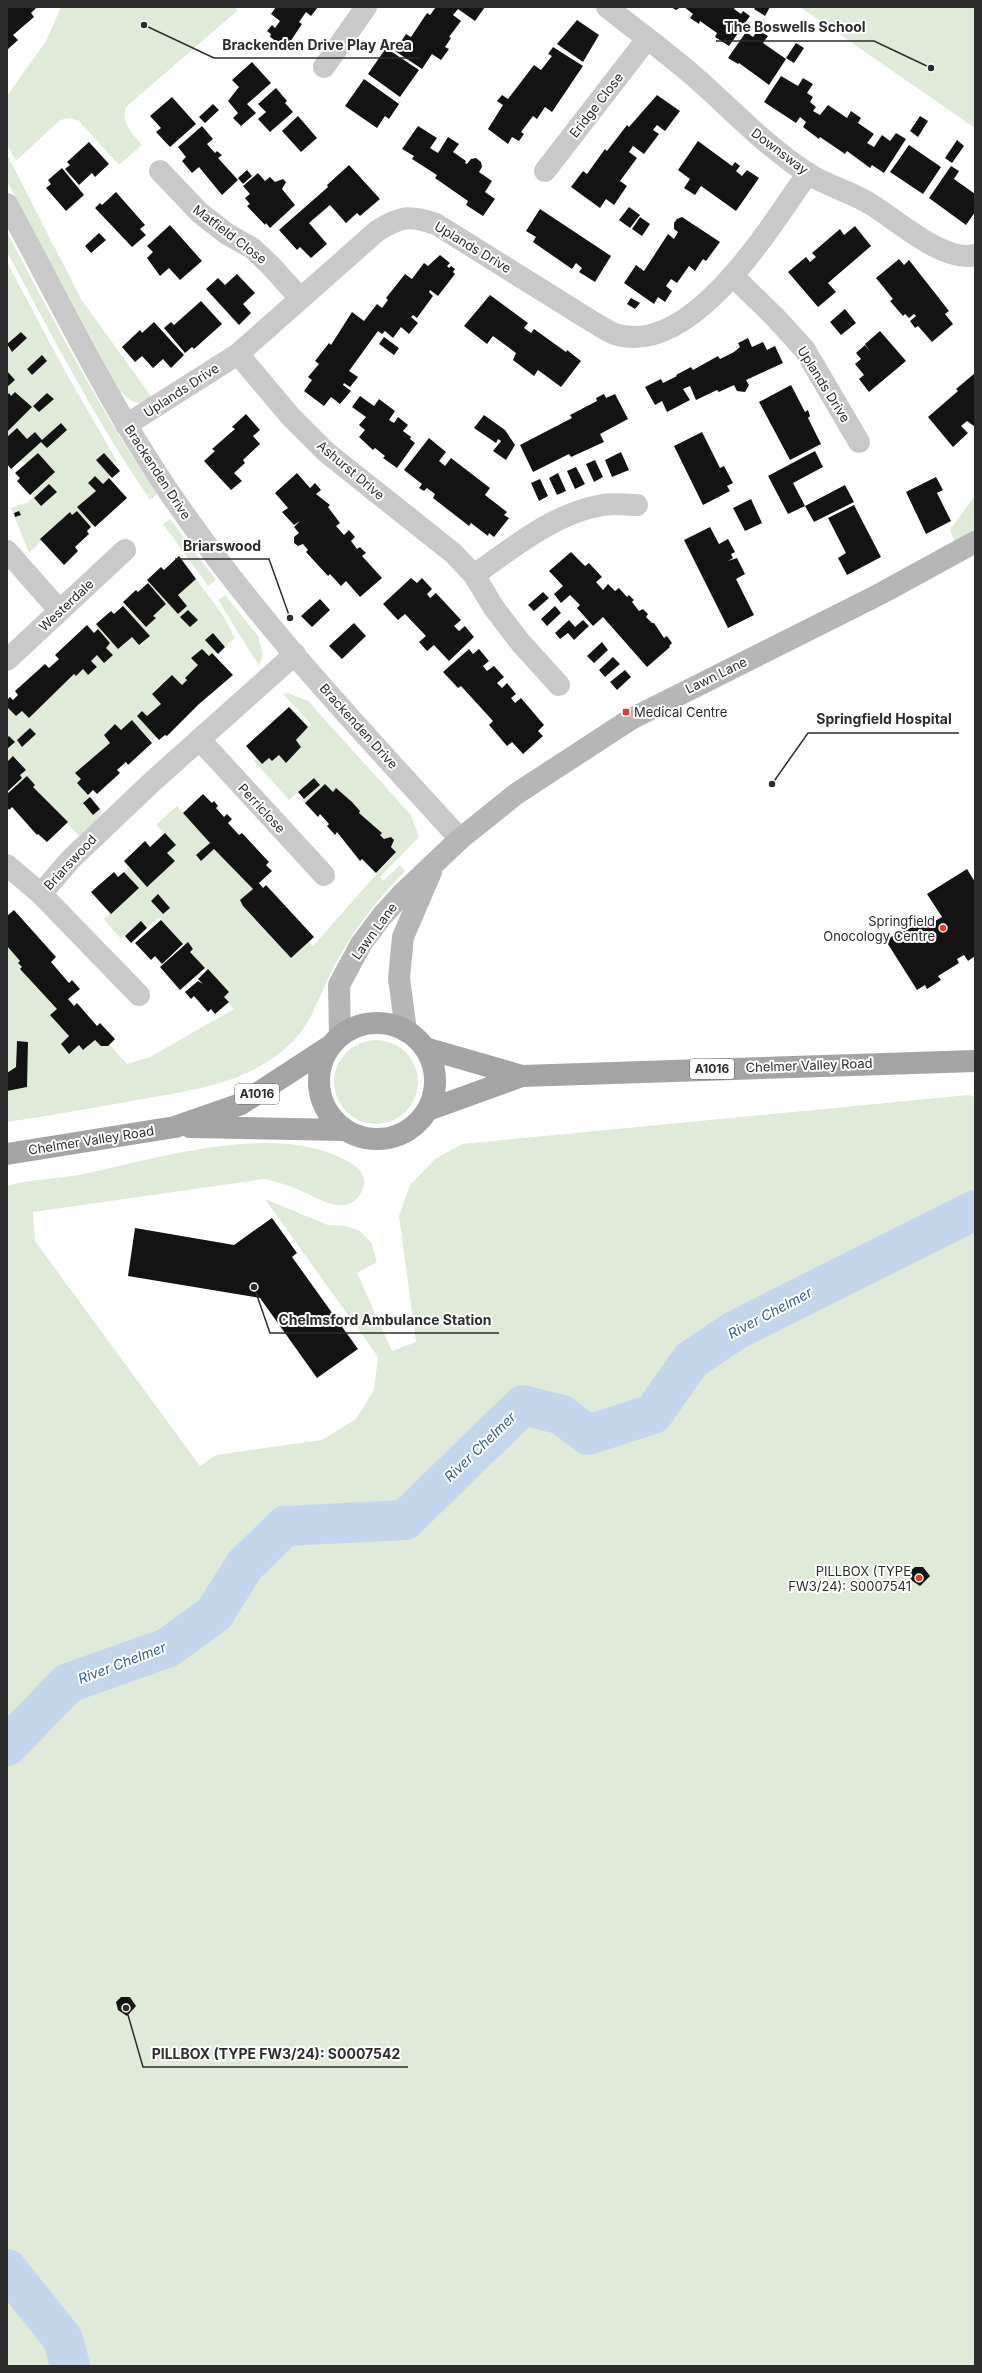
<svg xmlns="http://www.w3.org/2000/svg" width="982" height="2373" font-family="Inter,sans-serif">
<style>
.green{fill:#dfead8;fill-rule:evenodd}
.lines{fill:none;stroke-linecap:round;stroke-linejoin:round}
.river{stroke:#c3d6eb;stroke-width:40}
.building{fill:#131313}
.street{stroke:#c9c9c9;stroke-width:22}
.secondary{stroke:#b6b6b6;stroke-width:22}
.primary{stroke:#a4a4a4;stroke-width:22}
.poi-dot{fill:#ea3827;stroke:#fff;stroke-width:1.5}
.labels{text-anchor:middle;stroke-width:4;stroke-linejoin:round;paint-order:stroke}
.shield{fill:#fff;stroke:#6b6b6b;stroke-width:1}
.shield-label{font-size:12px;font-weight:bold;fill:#2c2c2c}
.street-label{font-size:13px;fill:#2c2c2c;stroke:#fff}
.poi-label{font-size:13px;fill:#2c2c2c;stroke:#fff;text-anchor:end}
.water-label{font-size:14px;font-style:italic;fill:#38608f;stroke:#fff}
.leader{fill:none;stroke:#2c2c2c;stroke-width:1.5}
.callout-dot{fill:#2c2c2c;stroke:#fff;stroke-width:1.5}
.callout-label{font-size:14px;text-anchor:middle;font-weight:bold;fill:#2c2c2c;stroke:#fff;stroke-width:4;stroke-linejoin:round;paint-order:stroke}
</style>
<rect width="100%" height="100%" fill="#fff"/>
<!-- green -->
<path class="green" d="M61 7H235L237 11 126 107C121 124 132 133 142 145L119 165 79 121 70 118 60 120 16 161 7 145V96L46 41Z
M800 7H975V128Z
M7 154 81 299 153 399 141 404 130 400 119 390 7 181Z
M7 232C54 321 100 411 157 494L150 500C96 421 52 336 7 252Z
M7 262 66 373 117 461 113 463 109 479 103 484 95 476 88 483 96 491 78 507 93 525 91 527 77 511 72 515 70 512 29 553 11 508 28 502 33 497 31 495 55 472 38 453 25 464 21 460 42 440 35 432 27 439 17 428 7 437V432L31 407 15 392 11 396 9 393 7 395V387L15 380 7 371V347L12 352 27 338 21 332 7 344ZM42 356 47 361 32 375 27 369ZM47 393 54 399 39 412 33 405Z
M975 495V531L955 543 950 530Z
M170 519 216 580 208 586 163 524Z
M196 579 223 615 235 638 225 647 213 633 217 652 214 655 212 653 209 656 202 649 192 658 198 665 185 678 187 680 182 685 172 675 152 693 161 704 147 716 142 711 137 716 156 737 151 741 132 720 121 730 115 724 104 734 110 743 75 773 81 779 77 783 90 797 83 804 93 815 100 809 102 813 100 816 79 836 33 787 35 785 27 776 7 794 22 778 20 775 26 770 14 756 7 762V749L14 742 7 738V707L15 716 22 711 29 718 74 674 76 676 83 669 88 675 97 668 91 661 97 655H112L106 648 110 643 95 627 97 625 132 637 140 645 150 636 123 606 125 605 146 627 156 618 153 616 166 604 148 584 150 583 178 614 187 606 178 595ZM30 728 36 734 22 747 17 740Z
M225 595 258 636 263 654 259 666 218 600Z
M288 693 308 701 411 815 419 837 380 877 383 881 400 865 405 871C376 901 351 933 332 970 321 992 313 1020 295 1039 252 1085 190 1090 132 1101 90 1108 49 1116 7 1122V1091L27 1087 28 1043 17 1041 16 1067 7 1073V946L20 961 18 963 57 1009 69 1036 61 1044 69 1054 79 1045 84 1050 95 1040 101 1046 109 1044 127 1064 150 1057 234 1009 224 997 229 992 190 952 193 948 188 943 184 945 161 920 158 918 147 928 141 922 121 939 104 919 139 888 124 872 129 867 147 886 175 861 167 853 176 845 156 825 177 806 210 843 196 856 201 861 214 849 253 889 240 900 243 906 291 958 309 942 313 946 396 852 391 847 394 840 391 837 384 839 380 835 381 833 373 824 371 826 359 813 360 811 336 789 333 792 325 784 305 803 302 801 320 785 313 778 289 800 254 761 257 759 262 764 269 758 272 761 279 755 286 763 301 747 296 740 311 724 283 694ZM158 895 170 908 163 914 151 901Z
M334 1082a42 42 0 1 1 84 0a42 42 0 1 1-84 0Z
M968 1095 975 1097V2366H7V1186C30 1179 55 1179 79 1175 156 1159 279 1119 351 1163 357 1167 362 1171 364 1179 365 1184 362 1192 359 1196 344 1217 317 1197 299 1190 288 1185 277 1182 265 1179L33 1212 35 1241 200 1466 216 1455 322 1440 356 1419 374 1390 378 1357 265 1199 328 1225 346 1226 360 1231 371 1242 377 1262 357 1273 392 1351 416 1342 399 1216 410 1185 435 1159 462 1144Z"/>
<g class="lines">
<!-- river -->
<path class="river" d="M7 1746 68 1683 167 1648 214 1614 245 1565 285 1526 405 1520 523 1405 562 1415 588 1435 653 1414 691 1360 734 1331 975 1210
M7 2269 63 2339 70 2366"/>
</g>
<!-- building -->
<path class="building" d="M7 7H37L31 13 34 17 13 35 18 40 7 50Z
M276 7H318L311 16 306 12 299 22 302 24 286 48 270 37 271 34 267 31 272 25 275 28 280 21 271 14Z
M436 7H485L475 21 458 9 453 15 461 21 449 37 451 38 445 47 449 49 441 60 432 54 422 69 395 51 406 34 411 37 427 13 430 15Z
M671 7H681L676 10Z
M684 7H735L734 9 741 14 743 11 750 16 729 46 715 37 717 33 700 21 699 24 690 18 693 14Z
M756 7H770L765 16 754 9Z
M577 20 599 35 583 62 557 44Z
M758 30 768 36 763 43 786 59 769 85 739 63 738 64 728 58 746 32 753 37Z
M796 43 804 48 794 63 786 58Z
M553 47 583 66 552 112 545 107 537 119 533 116 521 132 524 134 519 141 512 137 508 144 488 129 503 105 497 101 502 95 508 99 534 65 541 70 552 56 548 54Z
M386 48 419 70 400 97 368 74Z
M252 62 271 83 247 104 256 113 241 126 233 118 238 113 228 101 239 87 232 80Z
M781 76 798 86 803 78 813 84 807 93 813 97 810 102 816 107 813 111 820 115 828 105 847 118 851 111 861 118 858 123 874 134 867 143 874 147 882 135 890 141 896 133 906 139 884 173 872 165 870 168 847 151 845 154 820 137 819 139 803 127 806 122 800 117 796 123 764 102Z
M364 79 399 104 389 119 385 116 377 128 345 106Z
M276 88 287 101 285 103 293 112 270 132 258 119 266 112 258 104Z
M657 95 680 111 665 131 657 125 653 130 659 134 644 154 633 146 629 152 637 158 620 181 627 186 614 205 606 199 600 208 571 187 583 171 587 174 605 149 607 151 627 125 629 127Z
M172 97 196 124 170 147 156 132 161 128 150 116Z
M213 104 219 110 205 123 199 117Z
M298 116 317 138 301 152 282 131Z
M920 116 928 121 918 137 910 131Z
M202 126 213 139 207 144 215 153 217 151 222 155 218 158 238 180 222 195 199 167 192 173 182 161 186 157 178 147Z
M418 126 437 138 430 148 438 153 448 137 459 144 453 152 466 161 465 163 467 164 471 159 476 158 481 162 482 167 479 172 492 181 485 192 495 199 483 216 466 205 468 201 435 178 437 175 412 159 414 156 402 149Z
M957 140 964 146 952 163 945 158Z
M698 141 732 166 735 162 740 166 736 171 742 176 747 170 759 178 736 211 701 186 695 195 684 188 690 179 678 170Z
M89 142 109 164 95 177 92 173 79 185 65 169 70 165 67 162Z
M909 145 941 167 923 194 890 172Z
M349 165 380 199 360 216 357 213 346 223 330 205 309 223 327 244 311 258 300 247 297 250 279 230 328 187 327 185Z
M951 166 959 171 954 179 975 194V212L966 225 929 198Z
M62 168 84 195 66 211 46 188 51 184 48 180Z
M247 170 252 176 243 184 238 178Z
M258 173 265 181 270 177 275 182 283 179 286 182 282 189 295 205 270 228 266 223 265 225 247 206 250 204 245 198 250 194 243 186Z
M116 192 145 225 140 229 146 235 132 247 95 208 100 203 102 205Z
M629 207 640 215 630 228 619 220Z
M540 209 611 256 595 282 579 272 582 268 576 263 572 269 533 242 536 237 526 231Z
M640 217 650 224 642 236 632 229Z
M682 217 720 242 706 261 703 259 695 271 689 266 677 283 671 279 666 286 672 291 665 302 658 297 654 304 624 283 636 265 644 271 668 234 674 239 678 232 674 229V223L677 219Z
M170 225 202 261 180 280 169 268 160 276 147 258 153 252 147 246Z
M855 226 871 246 828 283 836 292 818 307 788 272 806 257 810 262 816 257 812 253 840 229 844 235Z
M99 233 106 240 91 253 85 246Z
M440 255 450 263 447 266 449 268 451 266 455 269 453 272 455 274 438 296 430 290 429 292 433 296 417 318 413 315 411 317 418 323 409 334 401 327 393 338 385 331 382 334 378 331 349 371 358 377 350 387 344 383 343 385 351 391 340 404 331 397 324 406 304 391 312 380 308 377 319 364 315 361 329 343 331 345 352 312 364 321 377 304 382 308 388 300 386 298 405 274 412 279 424 263 428 266Z
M899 259 904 265 909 260 949 311 945 314 953 324 932 342 918 326 915 328 910 321 916 316 914 314 909 318 905 314 903 316 890 301 893 299 876 278Z
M237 274 255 293 243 304 251 313 239 325 206 289 218 278 225 285Z
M490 295 528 323 524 328 531 333 534 329 566 352 567 350 581 361 561 387 538 370 534 376 513 360 516 353 493 336 487 344 464 326Z
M631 298 640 303 635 309 627 304Z
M201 301 222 324 194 349 192 347 185 353 164 328 171 322 174 325Z
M845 309 856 323 841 335 830 322Z
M154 322 184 355 171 368 163 359 153 368 142 356 135 362 122 347 140 330 142 333Z
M880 331 906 361 869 392 859 379 864 375 855 364 861 359 856 353 865 345 870 352 865 344Z
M21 332 27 338 12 352 7 344Z
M384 337 399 348 394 355 379 344Z
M748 338 752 347 763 342 767 350 775 346 783 363 746 380 749 385 745 392 737 391 734 385 719 392 717 390 696 400 690 386 683 389 690 400 667 412 662 401 655 405 645 387 661 379 663 383 677 376 676 375 691 367 693 370 718 356 720 359 734 352 740 347 738 343Z
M42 355 47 361 32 375 27 369Z
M7 371 15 380 7 387Z
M975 373V427L967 421 961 426 968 433 953 447 928 417 958 391 956 389Z
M791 385 805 412 808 410 810 416 808 418 821 444 790 460 759 402Z
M15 392 32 407 7 432V395L9 393 11 396Z
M47 393 54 399 39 412 33 406Z
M604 394 606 398 615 394 628 419 600 434 604 442 571 457 569 454 533 472 520 445 572 418 570 415 597 401 596 398Z
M360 396 374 406 379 399 395 411 389 420 394 423 398 417 408 425 403 431 411 437 410 439 415 443 397 468 383 458 385 456 375 448 373 450 359 437 365 430 359 425 366 417 352 407Z
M246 414 260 430 253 436 260 444 243 460 245 463 234 473 242 481 231 490 204 461 215 451 212 449 235 429 232 427Z
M484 415 505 430 515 445 506 460 493 451 501 441 498 439 496 443 474 428Z
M61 423 67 430 47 448 41 442 11 469 7 464V437L17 428 27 439 35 432 42 440Z
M702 432 720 468 724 466 733 483 727 486 730 491 703 505 674 446Z
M429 438 446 452 439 461 445 466 451 458 490 488 485 495 507 512 504 515 509 518 494 537 489 533 488 536 471 523 469 526 433 498 435 494 427 488 424 491 419 488 422 484 404 470Z
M815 451 823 467 793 483 805 506 845 485 854 502 814 522 805 506 788 514 768 476Z
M621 452 629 470 612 477 605 460Z
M38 453 55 472 30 495 17 481 20 478 15 473Z
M104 453 120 471 112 478 96 460Z
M595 460 603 477 594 482 586 464Z
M576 467 585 484 575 489 567 471Z
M297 473 310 488 315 483 321 490 316 494 330 505 328 507 340 523 336 526 344 535 349 530 355 537 351 541 357 549 360 547 366 553 362 556 382 578 360 597 346 581 341 586 330 574 328 576 306 552 308 550 303 544 298 546 294 543V537L299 533 294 527 300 521 294 525 282 512 288 508 275 493Z
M558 473 566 491 557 495 549 478Z
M95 476 103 484 109 478 127 498 95 527 77 507 96 491 88 483Z
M936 477 943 490 937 493 951 521 926 534 906 492Z
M540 479 548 496 539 501 531 483Z
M49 484 57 492 41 506 34 498Z
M751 499 762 523 745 531 733 508Z
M854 505 881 557 847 575 838 558 846 553 828 518Z
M19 511 21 515 15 517 14 513Z
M77 511 91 527 87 531 89 534 75 547 78 551 64 565 40 539 70 512 72 515Z
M710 527 719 544 728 539 735 552 731 554 733 558 728 561 737 558 745 574 736 579 754 615 728 628 684 540Z
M571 552 585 566 589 563 602 577 596 582 603 590 608 584 615 591 619 588 627 597 629 595 634 600 632 602 639 611 643 609 648 614 646 617 652 623H654L664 638 667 636 672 643 669 646 670 647 647 667 603 617 593 626 577 608 580 605 570 595 561 603 554 594 563 586 549 571Z
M179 556 196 579 178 595 187 606 178 614 147 580 161 567 164 570Z
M411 578 417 583 422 578 432 589 427 594 430 598 436 593 461 620 454 626 459 631 465 626 474 637 449 661 434 645 427 651 419 642 426 636 405 614 398 620 383 604Z
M148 583 166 604 153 616 156 618 146 627 123 602 136 590 138 592Z
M543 592 549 598 534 611 528 605Z
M320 599 330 610 312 627 301 616Z
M123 606 150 636 139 645 132 637 118 649 96 624 111 611 114 614Z
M555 606 561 613 547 626 541 619Z
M188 610 198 620 190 627 180 617Z
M569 620 575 627 583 620 589 626 574 640 568 633 560 639 555 633Z
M354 623 366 636 342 659 329 646Z
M87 625 94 633 98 629 110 643 106 648 113 655 104 663 97 655 91 661 97 667 88 675 83 669 76 676 74 674 29 718 22 711 16 716 7 707V700L10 697 13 700 18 695 15 691 45 664 49 668 59 659 55 655Z
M213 633 225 647 218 654 205 640Z
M602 642 608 650 594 663 587 656Z
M202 649 209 656 212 653 233 675 199 704 167 736 165 735 159 740 137 716 142 711 147 716 161 704 152 694 172 675 182 685 187 680 185 678 198 665 191 658Z
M469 649 473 654 479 649 489 661 483 666 487 671 494 666 504 677 497 683 502 688 507 683 516 694 511 698 515 703 521 698 544 725 538 731 543 736 523 754 512 742 507 746 489 725 493 721 461 686 458 688 443 672Z
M613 657 620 664 605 677 599 670Z
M625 670 631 677 617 690 610 682Z
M289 707 308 727 296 740 301 747 286 763 279 755 272 761 269 758 262 764 246 746Z
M132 720 152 743 128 765 126 762 117 770 120 773 97 794 93 790 88 795 77 783 81 779 75 773 110 743 104 735 115 724 121 730Z
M30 728 36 734 22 747 17 740Z
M9 736 15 742 7 749V738Z
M13 756 26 770 20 775 22 778 7 792V762Z
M27 776 35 785 33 787 68 822 47 842 38 834 37 835 12 807 9 810 7 807V794Z
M314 778 320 785 304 799 298 792Z
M325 784 333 792 336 788 352 802 360 811 359 813 382 833 380 835 384 839 391 837 394 840 391 847 396 852 376 873 362 859 360 861 337 832 335 835 327 826 329 824 320 814 318 817 305 803Z
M203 794 212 803 214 801 218 806 216 808 224 817 227 814 232 819 228 823 239 835 242 833 269 862 266 865 272 871 259 883 263 888 266 885 314 937 291 958 243 906 240 900 253 889 214 849 201 861 196 855 210 843 183 813Z
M90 797 100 809 93 815 83 803Z
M165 833 176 845 167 853 175 861 147 887 124 861 145 841 150 847Z
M967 869 975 882V956L968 961 964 955 957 959 959 963 938 976 941 980 927 989 925 985 917 990 886 941 905 926 907 930 930 916 933 922 942 917 927 894Z
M114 872 118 877 124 872 139 888 111 914 91 892Z
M158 894 170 908 163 914 151 901Z
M14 910 56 957 51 962 69 983 72 980 80 989 68 999 74 1006 77 1003 97 1026 100 1023 115 1039 108 1046H101L95 1040 83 1050 79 1045 69 1054 61 1044 69 1036 50 1015 57 1009 20 969 22 967 18 963 20 961 7 946V916Z
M161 920 183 944 162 964 155 956 151 960 135 943Z
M141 921 147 928 131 943 125 936Z
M188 942 193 949 190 952 205 968 180 990 160 967Z
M208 969 229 992 224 997 229 1002 215 1014 211 1009 208 1012 194 996 191 999 185 992 198 981 203 984 198 979Z
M17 1041 28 1042 27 1087 7 1091V1073L16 1067Z
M272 1218 297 1253 292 1257 358 1349 317 1378 260 1298 128 1276 135 1228 234 1245Z
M915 1567H923L930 1576 920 1586 911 1580 909 1572Z
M121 1997H130L136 2006 127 2016 118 2010 116 2002Z"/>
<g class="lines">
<!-- street -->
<path class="street" d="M607 7C639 33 675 58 706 87 739 117 769 148 807 173 827 186 852 192 872 205 898 221 944 263 975 255
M324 67 366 7
M160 171 200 213 227 234 252 248 270 265 300 298
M545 171 647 39
M7 204C62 305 112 411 178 505 261 625 362 731 460 839
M734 277 776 318 805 350 859 442
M238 354 291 417 326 452 453 553 474 575 494 608 520 642 559 685
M126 425 238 354 377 231C401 216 409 215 436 224L593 322C601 326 609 333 618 335 694 355 771 225 808 173
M7 551 59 610
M474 575C514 547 554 513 603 505 613 503 626 505 637 505
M7 660 125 550
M200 740 324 875
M7 865 41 894 139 995
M41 894 70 860 152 782 295 654"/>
<!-- secondary -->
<path class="secondary" d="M406 1031 399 978 403 937 431 872
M340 1036 339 985 361 944 382 916 403 893 460 839 516 794 631 719 880 594 975 542"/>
<!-- primary -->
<path class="primary" d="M319 1081a58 58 0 1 1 116 0a58 58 0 1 1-116 0Z
M425 1048 522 1076
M428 1110 522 1076 975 1061
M190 1127 344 1130
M7 1154 175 1127 241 1104 330 1046"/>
</g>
<!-- markers -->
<g class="poi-dot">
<rect x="622" y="708" width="8" height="8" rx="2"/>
<circle cx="943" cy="928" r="4"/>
<circle cx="919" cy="1578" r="4"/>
</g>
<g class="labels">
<!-- shield labels -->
<g class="shield">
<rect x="690" y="1059" width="44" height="20" rx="3"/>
<rect x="235" y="1084" width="44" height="20" rx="3"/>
</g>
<g class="shield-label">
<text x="712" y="1073">A1016</text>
<text x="257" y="1098">A1016</text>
</g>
<!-- street labels -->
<g class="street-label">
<text transform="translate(596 105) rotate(-52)" y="5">Eridge Close</text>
<text transform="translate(780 151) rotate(37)" y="5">Downsway</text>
<text transform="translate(230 234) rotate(37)" y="5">Matfield Close</text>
<text transform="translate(473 247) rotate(31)" y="5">Uplands Drive</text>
<text transform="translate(824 384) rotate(58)" y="5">Uplands Drive</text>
<text transform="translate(181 390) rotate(-33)" y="5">Uplands Drive</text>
<text transform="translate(351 470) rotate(40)" y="5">Ashurst Drive</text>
<text transform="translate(158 472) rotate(57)" y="5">Brackenden Drive</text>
<text transform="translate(66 605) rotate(-43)" y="5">Westerdale</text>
<text transform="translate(716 675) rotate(-26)" y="5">Lawn Lane</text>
<text transform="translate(359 726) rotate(48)" y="5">Brackenden Drive</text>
<text transform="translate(262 808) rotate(47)" y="5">Perriclose</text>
<text transform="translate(70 862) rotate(-47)" y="5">Briarswood</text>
<text transform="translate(374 931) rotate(-54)" y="5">Lawn Lane</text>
<text transform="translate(809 1065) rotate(-2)" y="5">Chelmer Valley Road</text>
<text transform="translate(91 1140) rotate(-9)" y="5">Chelmer Valley Road</text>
</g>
<!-- poi labels -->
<g class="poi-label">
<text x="634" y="717" text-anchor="start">Medical Centre</text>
<text x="935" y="926">Springfield<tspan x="935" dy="15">Onocology Centre</tspan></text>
<text x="911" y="1576">PILLBOX (TYPE<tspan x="911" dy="15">FW3/24): S0007541</tspan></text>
</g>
<!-- water labels -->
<g class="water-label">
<text transform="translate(770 1313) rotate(-28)" y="5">River Chelmer</text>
<text transform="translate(480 1447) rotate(-44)" y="5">River Chelmer</text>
<text transform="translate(122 1663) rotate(-21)" y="5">River Chelmer</text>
</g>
</g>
<!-- callouts -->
<path class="leader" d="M931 68L874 41H716M144 25L214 58H420M290 618L269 559H175M772 784L808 733H959M254 1287L270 1333H499M126 2008L143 2067H408"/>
<g class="callout-dot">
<circle cx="931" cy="68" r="4"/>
<circle cx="144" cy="25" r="4"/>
<circle cx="290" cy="618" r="4"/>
<circle cx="772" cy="784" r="4"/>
<circle cx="254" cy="1287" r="4"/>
<circle cx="126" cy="2008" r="4"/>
</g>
<g class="callout-label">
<text x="795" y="32">The Boswells School</text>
<text x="317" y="50">Brackenden Drive Play Area</text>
<text x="222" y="551">Briarswood</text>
<text x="884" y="724">Springfield Hospital</text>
<text x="385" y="1325">Chelmsford Ambulance Station</text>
<text x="276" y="2059">PILLBOX (TYPE FW3/24): S0007542</text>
</g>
<!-- border -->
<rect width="982" height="2373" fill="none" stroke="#2c2c2c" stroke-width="16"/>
</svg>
